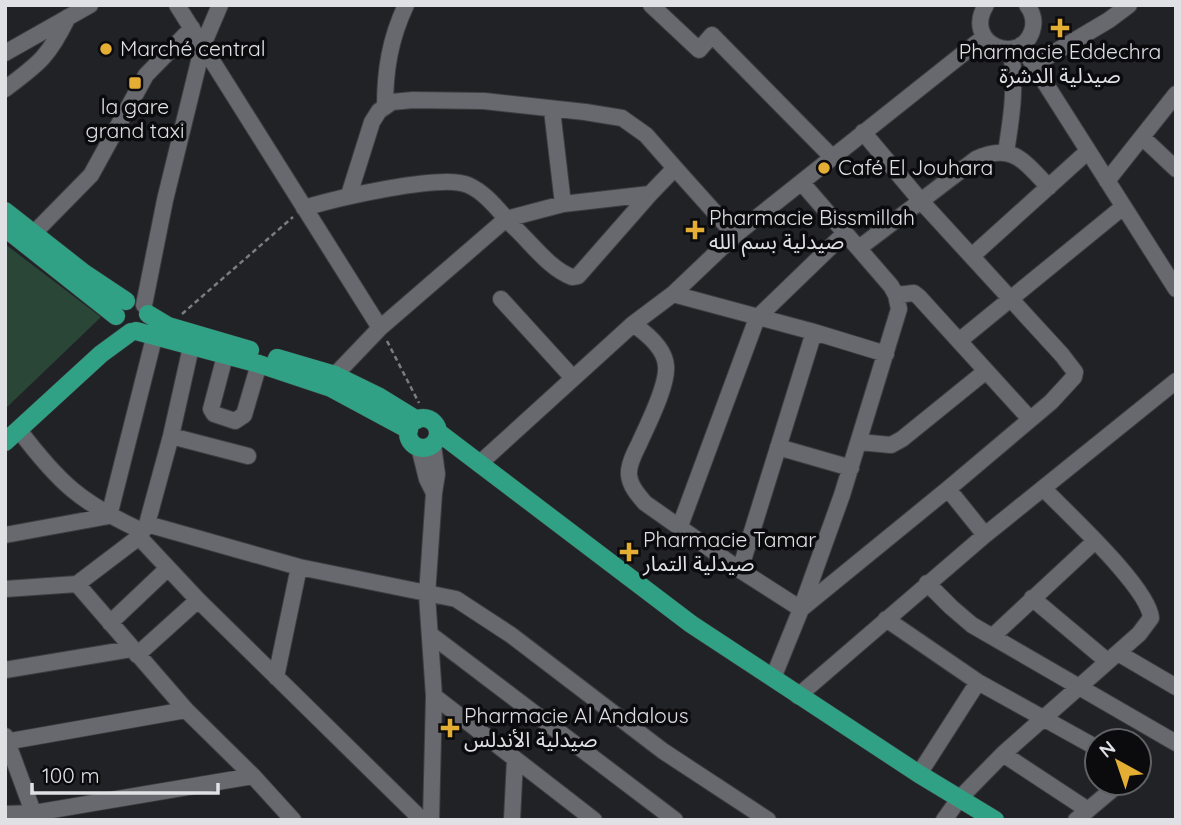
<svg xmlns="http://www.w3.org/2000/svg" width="1181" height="825" font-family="Quicksand,'Noto Sans Arabic',sans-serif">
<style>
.green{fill:#294637}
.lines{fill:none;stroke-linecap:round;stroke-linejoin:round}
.minor-casing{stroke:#3d3e42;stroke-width:18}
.major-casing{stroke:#3d3e42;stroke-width:19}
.path{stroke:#7b7c7f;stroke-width:2.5;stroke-dasharray:5 3.5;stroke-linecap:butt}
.minor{stroke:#68696f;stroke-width:16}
.major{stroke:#31a185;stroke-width:18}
.poi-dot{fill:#e4ae35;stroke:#0b0b0d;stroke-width:2.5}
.labels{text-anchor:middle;stroke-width:7;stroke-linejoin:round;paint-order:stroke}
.poi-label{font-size:21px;fill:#e0e1e4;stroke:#0b0b0d;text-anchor:start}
</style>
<rect width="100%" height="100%" fill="#212226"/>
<!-- green -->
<path class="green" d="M5 244 101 317 5 409Z"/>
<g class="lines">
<defs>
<path id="minor" d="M177 5 380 328
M651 5 699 50 712 35 832 157
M986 5C962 44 1020 67 1032 31 1035 22 1033 13 1027 5
M1021 45 1176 289
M5 53 90 5
M1035 64 1109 20 1129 5
M5 89C40 63 49 56 68 17
M385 107C385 70 390 39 406 5
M552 110 563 204
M1142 137 1176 169
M1006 152C1012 115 1016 87 1011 49
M1107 181 1176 94
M349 195 372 122 379 111 392 102 413 100 484 101 585 112 622 118 646 135 675 168
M304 208C334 199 442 173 468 185 487 193 501 214 515 228 532 244 550 269 572 277L578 276 650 194
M34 233 91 175 146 75 192 28
M859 248 976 159C1013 142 1024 162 1049 187
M972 256 1087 152
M673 294 814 332 886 354
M896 295 914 293 919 297 1030 419
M501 299 573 378
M144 305 165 200 203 45 220 5
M633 324C646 333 665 348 666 366 668 385 647 426 639 444 635 452 628 465 629 475 630 486 638 495 645 503L740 570 801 609 948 489 1051 402 1074 377 1075 372 1062 355 920 200 863 132
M959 341 1123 207
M225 356 211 409 214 414 235 421 244 415 259 364
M335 375 380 328 506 219 563 204 650 194 675 168 735 235
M19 430C59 483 81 503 142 531
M171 436 248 456
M859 442 891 445 902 439 986 371
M419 447 427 479 434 493
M778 447 851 468
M479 464 633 324 673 294 735 235 984 37
M948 489 985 535
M147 524 299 567 456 599 511 635 663 751 768 820
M680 526 757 318 845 233
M5 535 109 516 154 338
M139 537 198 600 422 820
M740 570 814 332
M927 583 951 607 972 625 1176 743
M77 584 186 710 253 776 293 820
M5 589 77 584 139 537 147 524 171 436 191 347
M1032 598 1107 661
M886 619 978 682 1097 748
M110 623 167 569
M431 635 675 820
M994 635 1095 541
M1118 653 1176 687
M137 655 198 600
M5 670 131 649
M276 677 299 567
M773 678 801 609 842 495 899 309 896 295 891 286 802 183
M434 696 594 820
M798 696 985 535 1176 381
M5 736 36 820
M5 742 186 710
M1003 754 1088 810
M919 774 978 682
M5 814 34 813 253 776
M431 820 434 696 427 595 434 493 437 474 433 445
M512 820 515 759
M944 820 959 799 1003 754 1139 634 1151 618C1149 588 1067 513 1043 488
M1076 820 1120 783"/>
<path id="major" d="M5 211 84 273 126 301
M5 228 116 316
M148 314 168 326 250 350
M136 331 259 364 331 388 409 430
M277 358 335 375 378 396 417 420
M408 433a15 15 0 1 1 30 0a15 15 0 1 1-30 0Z
M438 432 691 624 919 774 995 820
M5 442 101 354 131 332"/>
</defs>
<!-- minor casing -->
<use href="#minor" class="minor-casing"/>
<!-- major casing -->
<use href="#major" class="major-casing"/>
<!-- path -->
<path class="path" d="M182 314 293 217
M387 341 419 403"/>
<!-- minor -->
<use href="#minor" class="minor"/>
<!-- major -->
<use href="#major" class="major"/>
</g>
<!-- markers -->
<g class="poi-dot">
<path d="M1056.5 17.5h7v7h7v7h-7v7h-7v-7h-7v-7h7z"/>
<circle cx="106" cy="49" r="7"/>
<rect x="128" y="76" width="14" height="14" rx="3.5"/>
<circle cx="824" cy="168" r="7"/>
<path d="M691.5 219.5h7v7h7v7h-7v7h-7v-7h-7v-7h7z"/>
<path d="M625.5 541.5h7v7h7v7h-7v7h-7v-7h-7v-7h7z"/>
<path d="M446.5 717.5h7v7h7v7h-7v7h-7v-7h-7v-7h7z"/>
</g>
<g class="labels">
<!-- poi labels -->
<g class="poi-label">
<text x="120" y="56">Marché central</text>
<text x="1060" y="59" text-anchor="middle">Pharmacie Eddechra<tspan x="1060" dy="24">صيدلية الدشرة</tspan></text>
<text x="135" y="114" text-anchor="middle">la gare<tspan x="135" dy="24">grand taxi</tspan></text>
<text x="838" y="175">Café El Jouhara</text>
<text x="709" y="225">Pharmacie Bissmillah<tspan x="709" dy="24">صيدلية بسم الله</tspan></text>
<text x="643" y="547">Pharmacie Tamar<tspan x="643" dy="24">صيدلية التمار</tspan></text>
<text x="464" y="723">Pharmacie Al Andalous<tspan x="464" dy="24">صيدلية الأندلس</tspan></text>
</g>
</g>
<!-- border -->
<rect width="1181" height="825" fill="none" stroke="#e0e1e4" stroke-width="14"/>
<!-- north arrow -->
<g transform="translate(1118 762) rotate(320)"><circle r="33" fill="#0b0b0d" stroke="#606163" stroke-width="2"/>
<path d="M0-5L12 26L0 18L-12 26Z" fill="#e4ae35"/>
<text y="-10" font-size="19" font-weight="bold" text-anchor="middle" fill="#e0e1e4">N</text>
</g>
<!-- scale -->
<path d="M32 783v10h186v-10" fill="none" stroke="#e0e1e4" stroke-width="3.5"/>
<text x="42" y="783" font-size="21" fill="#e0e1e4" stroke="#0b0b0d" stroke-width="5" paint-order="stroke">100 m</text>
</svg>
